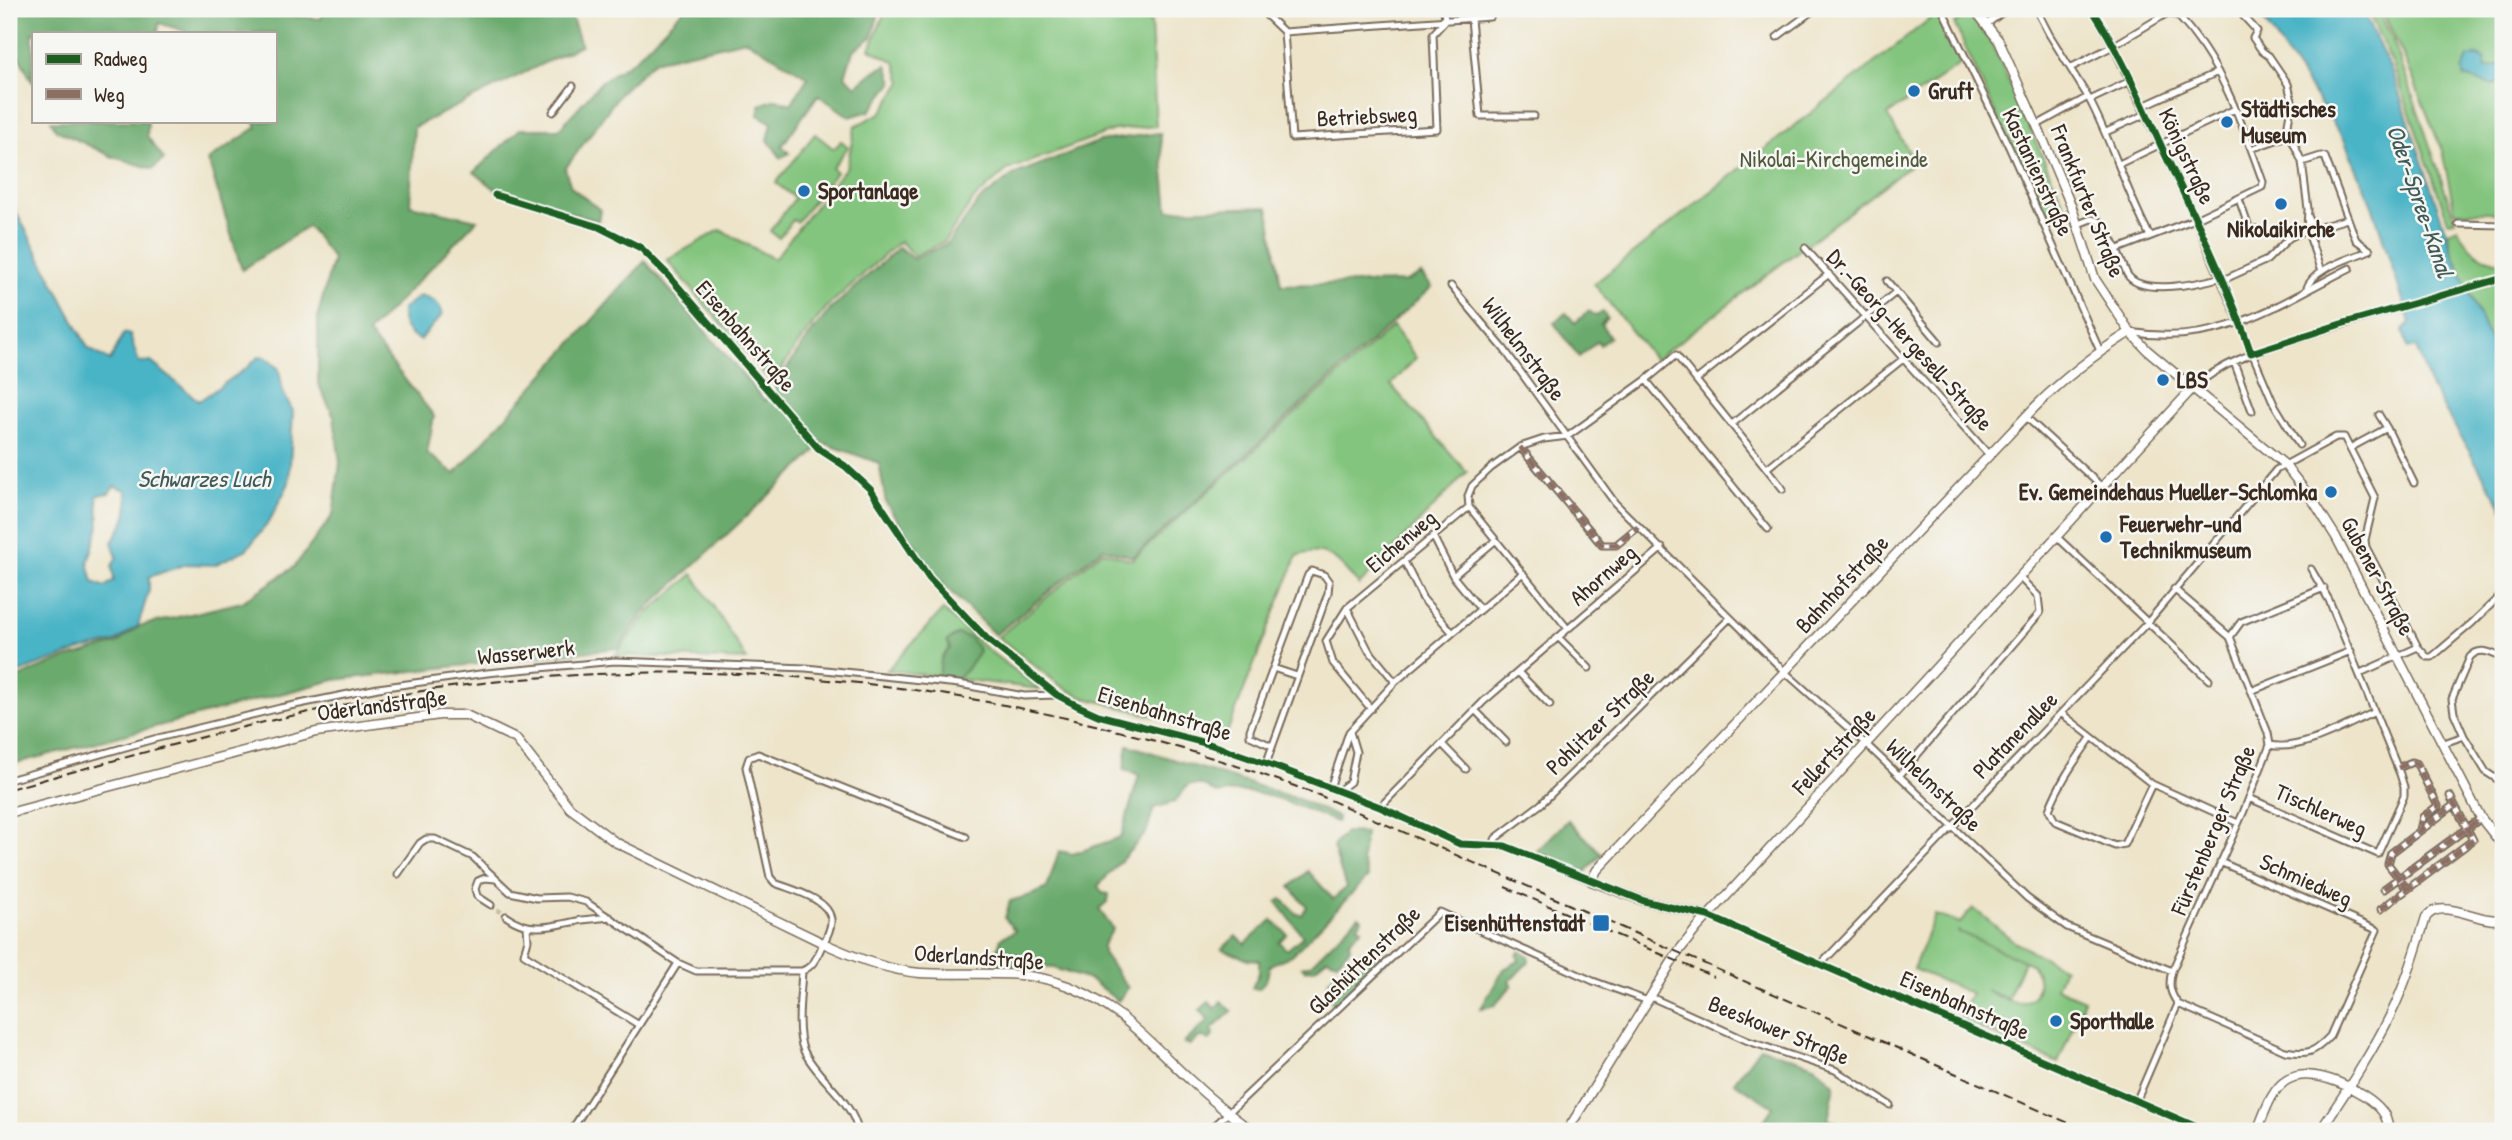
<svg xmlns="http://www.w3.org/2000/svg" width="2512" height="1140" font-family="'Patrick Hand',sans-serif">
<style>
.green{fill:#83c57e;stroke:#5f784e;stroke-width:2;fill-rule:evenodd}
.forest{fill:#6aaa6d;stroke:#526a46;stroke-width:2}
.water{fill:#49b4c6;stroke:#426f72;stroke-width:2;fill-rule:evenodd}
.lines{fill:none;stroke-linecap:round;stroke-linejoin:round}
.street-tunnel{stroke:#c9bfa7;stroke-width:5;stroke-dasharray:5 2.5;stroke-linecap:butt}
.street-casing{stroke:#796b5a;stroke-width:9}
.secondary-casing{stroke:#796b5a;stroke-width:11}
.street{stroke:#fff;stroke-width:5}
.secondary{stroke:#fff;stroke-width:8}
.rail{stroke:#3b2a1e;stroke-width:2;stroke-dasharray:10 5;stroke-linecap:butt}
.quiet{stroke:#8d6e63;stroke-width:5;stroke-dasharray:10 5;stroke-linecap:butt}
.cycleway-casing{stroke:#f6f6f2;stroke-width:11}
.cycleway{stroke:#1b5e20;stroke-width:7}
.poi-dot{fill:#1f6fb2;stroke:#f6f6f2;stroke-width:2.5}
.labels{text-anchor:middle;stroke-width:5;stroke-linejoin:round;paint-order:stroke}
.poi-label{font-size:23px;font-weight:bold;fill:#3b2a1e;stroke:#f6f6f2;text-anchor:start}
.street-label{font-size:23px;fill:#3b2a1e;stroke:#f6f6f2}
.park-label{font-size:23px;fill:#51583b;stroke:#f6f6f2}
.water-label{font-size:24px;font-style:italic;fill:#405a59;stroke:#f6f6f2}
</style>
<rect width="100%" height="100%" fill="#f6f6f2"/>
<filter id="ink" filterUnits="userSpaceOnUse"><feTurbulence type="fractalNoise" baseFrequency=".0143" numOctaves="2"/><feDisplacementMap in="SourceGraphic" scale="14" xChannelSelector="R" yChannelSelector="G"/><feConvolveMatrix kernelMatrix="1 2 1 2 8 2 1 2 1" color-interpolation-filters="sRGB"/></filter>
<filter id="wash" filterUnits="userSpaceOnUse"><feTurbulence type="fractalNoise" baseFrequency=".00686" numOctaves="4" result="noise"/><feDisplacementMap in="SourceGraphic" scale="28" xChannelSelector="R" yChannelSelector="G"/><feGaussianBlur stdDeviation="1.57" result="paint"/><feColorMatrix in="noise" values="0 0 0 0 0 0 0 0 0 0 0 0 0 0 0 0 0 1.4 0 .05"/><feComposite in="paint" operator="in"/></filter>
<g filter="url(#wash)">
<rect width="100%" height="100%" fill="#ede4c9"/>
<!-- green -->
<path class="green" d="M905 9H1123L1151 22 1156 126 1114 130 1007 170 974 199 944 242 914 256 900 241 827 307 802 338 772 383 667 260 720 230 774 259 847 166 855 126 881 113 902 82 895 62 870 49 885 12Z
M1958 9C1974 13 1984 33 1993 46L2066 209 2044 218 1954 23 1963 18Z
M2367 9H2377L2392 38 2412 93 2455 220 2448 221 2393 65Z
M2381 9H2503V66L2485 69 2464 77 2494 85 2503 78V216L2490 212H2455L2442 151 2405 59Z
M1936 14 1962 63 1887 115 1915 162 1655 360 1594 284Z
M815 134 834 149 841 141 848 147 832 168 836 172 797 222 793 220 779 238 770 231 795 198 776 183Z
M2458 228C2466 248 2483 261 2503 262V372L2454 256 2447 232Z
M1393 326 1416 358 1391 385 1467 472 1359 585C1341 564 1328 544 1297 556L1226 735 1082 697 1061 686 998 637 1103 551 1132 560Z
M693 574 747 660 615 655 649 612Z
M943 610 984 647 1039 689 887 670Z
M1973 908 2016 943 2064 968 2056 988 2084 1000 2058 1063 1959 1019 1971 993 1913 969 1935 915 1960 923ZM1957 931 2031 964C2044 978 2040 1002 2018 1003 2007 1003 1995 994 1985 990L2008 999 2024 961Z"/>
<!-- forest -->
<path class="forest" d="M9 9H238L321 19 324 9H569L581 45 414 127 410 205 477 220 368 333 434 416 427 453 455 474 645 261 765 401 805 341 829 311 899 247 913 259 947 244 978 202 1013 175 1100 141 1160 133 1168 210 1268 207 1281 285 1406 282 1421 274 1432 287 1133 557 1103 548 995 635 938 579 886 503 879 463 821 442 812 455 646 610 618 648 334 680 9 765V677L13 679 61 660 117 643 140 626 242 602 294 567 333 515 340 463 334 417 318 383V315L333 259 308 226 242 270 208 160 257 127 254 121H275V33H191L159 23 158 33H33V83L9 38Z
M684 9H880L872 37 853 51 845 76 856 86 873 72 887 65 893 82 870 111 850 117 818 95 782 146 789 153 781 158 768 140 772 123 758 115 760 105 776 99 791 104 808 77 746 40 654 61 621 92 565 169 571 187 600 210 598 221 499 192 474 172 520 129H559L602 81 634 60Z
M51 121H148L147 136 164 159 153 169 113 157 56 130Z
M1589 311 1596 316 1603 312 1607 318 1601 324 1610 337 1600 345 1598 341 1596 342 1579 357 1554 323 1566 313 1575 323Z
M958 634 970 638 979 651 966 670 954 681 939 677 941 659 950 648 947 641Z
M1128 745 1298 799 1338 817 1337 822C1299 808 1259 784 1217 794L1202 785H1188L1175 802 1154 808 1146 833 1098 886 1102 893 1109 894 1108 901 1099 909 1113 929 1103 945V953L1128 988 1118 1001 1092 981 1054 968 993 964 1001 938 1015 931 1005 918 1010 901 1031 895 1047 888 1059 851 1073 854 1121 837 1139 775 1124 769Z
M1568 820 1602 854 1585 872 1537 851Z
M1345 832 1365 833 1362 860 1368 877 1292 955 1270 965 1267 978 1259 989 1252 988 1259 973V960L1247 959 1222 949 1236 936 1245 944 1272 920 1287 934 1279 942 1287 950 1303 936 1277 902 1282 899 1297 914 1302 915 1307 906 1290 887 1308 871 1333 899 1346 888 1333 847Z
M1359 916 1362 919 1358 926 1362 929 1349 941 1350 948 1337 962 1327 958 1315 968 1305 970 1302 967 1311 964Z
M1363 951H1369L1381 959 1387 951 1393 955 1334 1005 1325 991 1329 980 1337 971 1342 975 1333 987V993L1336 995 1362 963 1358 956Z
M1520 951 1529 956V961L1509 982 1512 985 1495 1005 1481 1008 1504 969 1519 961 1517 955Z
M1221 1001 1232 1011 1212 1029 1213 1036 1209 1041 1201 1036 1190 1045 1184 1043 1209 1020 1200 1010 1209 1002 1215 1009Z
M1760 1047 1814 1065 1835 1085 1828 1120 1877 1131H1757L1773 1107 1734 1082Z"/>
<!-- water -->
<path class="water" d="M2256 9H2362L2393 75 2454 256 2503 372V508L2431 387 2416 347 2408 348 2403 331 2410 322 2372 205 2344 139Z
M2477 56 2484 59 2486 68 2503 65V78L2494 85 2464 77 2462 71 2468 57Z
M9 198 88 348 110 361 124 333 130 335 139 363 151 362 199 401 248 367 258 357 266 358 279 369 283 393 293 411 289 483 269 522 247 549 215 565 186 564 149 577V590L138 626 115 642 81 650 11 675 9 674ZM114 486 126 490C131 514 125 522 112 542L117 557 112 566 114 580 105 587 93 582 88 563 99 526 97 495 109 493Z
M420 296C432 300 440 301 442 315L420 340C405 334 401 325 402 309Z"/>
</g>
<g filter="url(#ink)">
<g class="lines">
<!-- street-tunnel -->
<path class="street-tunnel" d="M491 905 506 916"/>
<defs>
<path id="street" d="M1260 9 1284 32
M1444 9 1445 21 1433 34 1437 129 1292 138 1284 32 1490 17 1494 9
M1942 9 2009 147 2100 351
M2036 9 2049 34 2088 97
M2092 9 2113 46 2195 219 2273 402 2299 445
M2237 9 2257 31 2253 38 2262 51 2269 56 2288 84 2292 101 2288 124 2290 135 2302 162 2308 209 2307 229 2321 272
M1471 19 1480 116H1534
M1987 24 2007 9
M1777 37 1815 9
M2070 68 2113 46 2166 14 2177 15C2221 61 2242 123 2263 182L2262 187 2195 219 2118 249
M2090 100 2130 81
M2143 106 2218 72
M553 112 573 86
M2037 125 2088 97C2112 142 2126 191 2150 236
M2106 132 2146 114
M2251 149 2290 135
M2302 162 2321 156 2325 157 2356 240 2370 250C2350 259 2312 268 2306 290
M2119 164 2235 109
M495 195 599 227 641 248 668 275 819 449 845 466 870 489 929 578 988 640 1057 695 1076 705 1098 715 1209 744 1276 767 1380 807 1460 844 1505 846 1591 881
M2239 199 2249 228 2274 232 2289 238 2307 229
M2308 216 2314 229 2347 219
M2458 224 2503 225
M2076 225 2091 219 2099 221C2114 236 2118 255 2127 274 2140 297 2201 283 2222 277
M1805 248 1989 455
M2223 280 2267 260 2289 238
M1887 281 1939 342
M1451 286 1504 349 1615 503 1785 672 1866 744 2027 898 2067 927 2172 971
M2130 332C2219 348 2276 305 2350 268
M2234 362 2252 411
M1646 380 1768 529
M1696 380 1829 274
M2192 389C2226 358 2270 348 2313 334 2376 314 2440 297 2503 278
M2026 417 2102 487
M1732 424 1896 292
M2387 428 2414 483
M1520 447 1602 545H1616L1638 527
M2350 448 2387 428 2379 415
M1767 468 1903 359
M1469 507 1468 496 1472 486 1491 468 1520 447 1544 439 1568 436 1646 380 1676 355 1783 489
M1469 507 1568 629
M1433 536 1453 576 1480 609
M2057 537 2209 680
M1404 561 1423 599 1452 632
M1453 576 1496 540
M1347 608 1368 649 1395 682
M1558 637 1589 668
M2230 637 2241 622 2324 588
M2503 658C2491 653 2480 646 2470 657L2452 699 2454 713 2464 736 2486 772 2503 783
M1273 668 1297 676
M1518 672 1550 705
M2360 673 2418 647 2427 657H2432L2472 623 2503 593
M2251 691 2351 651
M1371 709 1333 663 1326 641 1347 608 1469 507
M1475 710 1506 742
M2061 713 2152 784 2238 823
M2091 738C2075 761 2059 783 2049 810L2055 821 2115 846 2124 844 2152 784
M2444 743 2464 736
M1442 744 1466 769
M2270 745C2301 752 2346 725 2375 712
M1266 764 1328 593 1329 582 1324 575 1312 571 1308 575 1250 730V736L1272 746
M2398 768 2412 762 2417 764 2438 806 2423 817 2420 830
M1899 776 2040 613 2038 596 2019 577
M9 780 154 739 280 708 378 688 487 673 615 661 806 668 959 684 1024 696 1057 695
M1330 788 1349 732 1395 682 1523 573
M1338 791 1350 782 1356 752 1350 732
M2249 798 2378 854 2404 796V787L2400 774 2329 600 2311 569
M1380 807 1484 701 1662 548
M1492 846 1496 838 1541 804 1730 618
M398 874 420 843 426 839H435L473 857 510 892 537 898 567 897 586 902 678 963 696 971H802C814 966 817 957 822 946 826 938 832 928 831 919 828 898 792 890 775 883L770 877 746 767 749 758 758 754 966 837
M2384 889 2481 818
M2407 889 2388 864 2391 853 2454 805
M491 905 477 896 475 889 478 881 485 878 496 879
M2381 909 2473 840 2450 796
M506 916C532 935 554 925 582 920 591 919 600 918 610 917
M1708 916 2206 1131
M527 927 528 940 524 954 639 1025 678 963
M1821 964 2148 622 2276 470 2336 437H2344L2375 498 2365 540 2366 547 2418 647
M802 971C801 993 795 1032 804 1051 818 1080 851 1098 858 1131
M1651 997 1748 1041 1835 1070 1890 1105
M2178 1004 2285 1051C2308 1055 2314 1053 2330 1036L2377 930 2220 862
M2136 1102 2178 1004C2170 993 2168 985 2172 971L2243 813 2270 745 2268 733 2230 637 2174 589
M571 1131 639 1025
M1209 1131 1440 912 1593 981 1648 1001"/>
<path id="secondary" d="M1974 9 1999 41 2042 137 2072 208 2095 279 2130 332 2147 350 2284 464 2314 502 2336 537 2481 818 2503 846
M9 813 316 732 440 715H466L516 739 570 808 615 842 823 943C854 957 886 970 920 973 964 976 1011 969 1053 981 1111 997 1148 1041 1190 1080 1209 1098 1230 1115 1252 1131
M1708 916 1644 901 1591 881 1597 870 2035 407C2064 378 2095 354 2130 332
M1567 1131 1678 952 1697 928 2192 389
M2257 1131C2264 1115 2271 1089 2287 1080 2312 1065 2365 1090 2382 1111 2386 1116 2388 1124 2389 1131
M2320 1131C2345 1093 2371 1055 2391 1014 2406 983 2416 950 2426 917 2442 896 2481 925 2503 919"/>
</defs>
<!-- street casing -->
<use href="#street" class="street-casing"/>
<!-- secondary casing -->
<use href="#secondary" class="secondary-casing"/>
<!-- street -->
<use href="#street" class="street"/>
<!-- secondary -->
<use href="#secondary" class="secondary"/>
<!-- rail -->
<path class="rail" d="M9 789C132 756 255 720 381 698 696 641 1024 682 1321 796L2087 1131
M1505 887 1714 977"/>
<!-- quiet -->
<path class="quiet" d="M1520 447 1602 545H1616L1638 527
M2398 768 2412 762 2417 764 2438 806 2423 817 2420 831
M2384 889 2481 818
M2407 889 2388 864 2391 853 2454 805
M2381 909 2473 840 2450 796"/>
<defs>
<path id="cycleway" d="M2092 9C2121 53 2142 104 2164 152 2195 218 2228 284 2251 353L2341 324 2503 278
M495 195 599 227 641 248 668 275 819 449 845 466 870 489 929 578 988 640 1057 695 1076 705 1098 715 1209 744 1276 767 1380 807 1460 844 1505 846 1644 901 1708 916 2206 1131"/>
</defs>
<!-- cycleway casing -->
<use href="#cycleway" class="cycleway-casing"/>
<!-- cycleway -->
<use href="#cycleway" class="cycleway"/>
</g>
</g>
<!-- markers -->
<g class="poi-dot">
<circle cx="1914" cy="91" r="7"/>
<circle cx="2227" cy="122" r="7"/>
<circle cx="804" cy="191" r="7"/>
<circle cx="2281" cy="204" r="7"/>
<circle cx="2163" cy="380" r="7"/>
<circle cx="2331" cy="492" r="7"/>
<circle cx="2106" cy="537" r="7"/>
<rect x="1592" y="914" width="18" height="18" rx="3.5"/>
<circle cx="2056" cy="1021" r="7"/>
</g>
<g class="labels">
<!-- poi labels -->
<g class="poi-label">
<text x="1928" y="99">Gruft</text>
<text x="2241" y="117">Städtisches<tspan x="2241" dy="26">Museum</tspan></text>
<text x="818" y="199">Sportanlage</text>
<text x="2281" y="237" text-anchor="middle">Nikolaikirche</text>
<text x="2177" y="388">LBS</text>
<text x="2317" y="500" text-anchor="end">Ev. Gemeindehaus Mueller-Schlomka</text>
<text x="2120" y="532">Feuerwehr-und<tspan x="2120" dy="26">Technikmuseum</tspan></text>
<text x="1585" y="931" text-anchor="end">Eisenhüttenstadt</text>
<text x="2070" y="1029">Sporthalle</text>
</g>
<!-- street labels -->
<g class="street-label">
<text transform="translate(1367 116) rotate(-3)" y="8">Betriebsweg</text>
<text transform="translate(2187 156) rotate(65)" y="8">Königstraße</text>
<text transform="translate(2038 172) rotate(65)" y="8">Kastanienstraße</text>
<text transform="translate(2088 201) rotate(68)" y="8">Frankfurter Straße</text>
<text transform="translate(746 336) rotate(49)" y="8">Eisenbahnstraße</text>
<text transform="translate(1910 340) rotate(48)" y="8">Dr.-Georg-Hergesell-Straße</text>
<text transform="translate(1524 349) rotate(53)" y="8">Wilhelmstraße</text>
<text transform="translate(1401 541) rotate(-40)" y="8">Eichenweg</text>
<text transform="translate(1603 575) rotate(-41)" y="8">Ahornweg</text>
<text transform="translate(2378 576) rotate(62)" y="8">Gubener Straße</text>
<text transform="translate(1842 584) rotate(-47)" y="8">Bahnhofstraße</text>
<text transform="translate(526 652) rotate(-6)" y="8">Wasserwerk</text>
<text transform="translate(382 705) rotate(-7)" y="8">Oderlandstraße</text>
<text transform="translate(1165 713) rotate(17)" y="8">Eisenbahnstraße</text>
<text transform="translate(1600 722) rotate(-44)" y="8">Pohlitzer Straße</text>
<text transform="translate(2015 735) rotate(-46)" y="8">Platanenallee</text>
<text transform="translate(1834 751) rotate(-47)" y="8">Fellertstraße</text>
<text transform="translate(1934 785) rotate(44)" y="8">Wilhelmstraße</text>
<text transform="translate(2321 810) rotate(24)" y="8">Tischlerweg</text>
<text transform="translate(2213 830) rotate(-67)" y="8">Fürstenberger Straße</text>
<text transform="translate(2306 880) rotate(24)" y="8">Schmiedweg</text>
<text transform="translate(979 957) rotate(4)" y="8">Oderlandstraße</text>
<text transform="translate(1364 960) rotate(-44)" y="8">Glashüttenstraße</text>
<text transform="translate(1965 1005) rotate(24)" y="8">Eisenbahnstraße</text>
<text transform="translate(1779 1030) rotate(22)" y="8">Beeskower Straße</text>
</g>
<!-- park labels -->
<g class="park-label">
<text x="1834" y="167">Nikolai-Kirchgemeinde</text>
</g>
<!-- water labels -->
<g class="water-label">
<text transform="translate(2420 201) rotate(71)" y="8">Oder-Spree-Kanal</text>
<text x="204" y="487">Schwarzes Luch</text>
</g>
</g>
<!-- margin -->
<rect width="2512" height="1140" fill="none" stroke="#f6f6f2" stroke-width="35"/>
<!-- legend -->
<rect x="32" y="32" width="245" height="91" fill="#f6f6f2" stroke="#aba49d" stroke-width="2"/>
<rect x="46" y="54" width="35" height="10" fill="#1b5e20" stroke="#aba49d" stroke-width="2"/>
<text x="94" y="66" font-size="21" fill="#3b2a1e">Radweg</text>
<rect x="46" y="89" width="35" height="10" fill="#8d6e63" stroke="#aba49d" stroke-width="2"/>
<text x="94" y="102" font-size="21" fill="#3b2a1e">Weg</text>
</svg>
